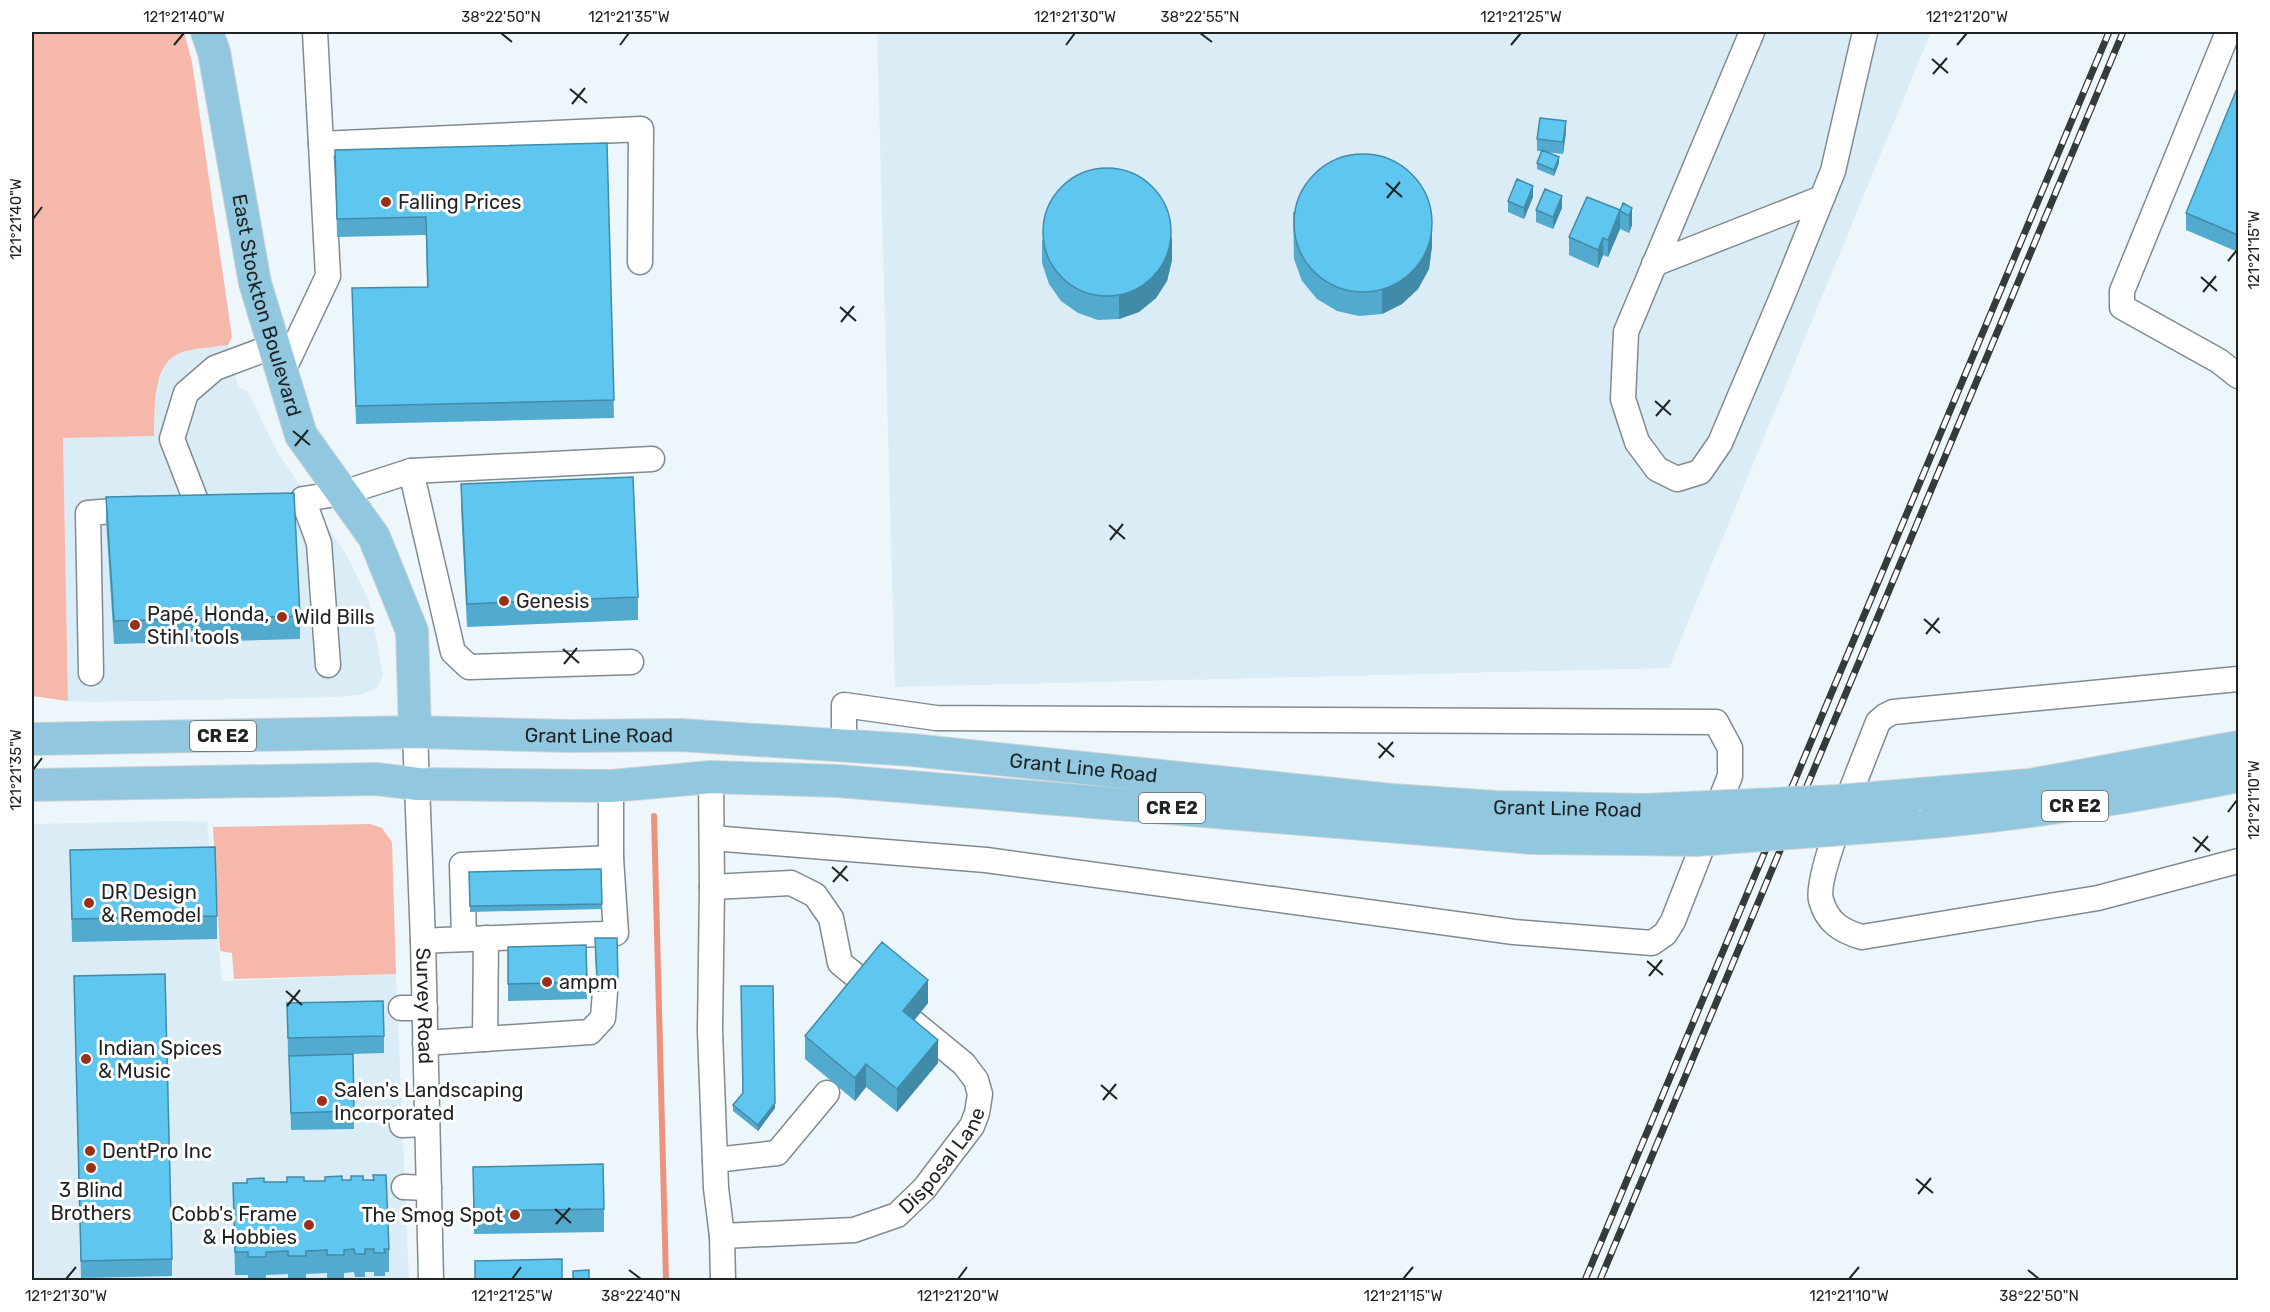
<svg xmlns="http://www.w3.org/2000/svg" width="2270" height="1312" font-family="Rubik,sans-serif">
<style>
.built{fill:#daecf5}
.green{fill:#f5b8aa}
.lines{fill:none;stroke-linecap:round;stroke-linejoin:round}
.stream{stroke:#eb937e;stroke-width:6}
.minor-casing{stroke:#818b8f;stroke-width:27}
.major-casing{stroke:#d2d3d3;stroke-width:34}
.minor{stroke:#fff;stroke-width:24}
.major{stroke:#91c8df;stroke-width:32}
.rail-casing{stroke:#353a3b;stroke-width:7}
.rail{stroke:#fff;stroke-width:4.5;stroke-dasharray:14;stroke-linecap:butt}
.major-bridge-casing{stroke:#d2d3d3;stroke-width:34;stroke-linecap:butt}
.major-bridge{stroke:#91c8df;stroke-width:32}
.wall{fill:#52aace}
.shaded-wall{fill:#428ba8}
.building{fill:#5fc6f0;stroke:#428ba8;stroke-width:1.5}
.ticks{fill:none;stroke:#1f2324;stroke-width:2}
.poi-dot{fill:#993019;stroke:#fff;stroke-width:2}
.labels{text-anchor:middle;stroke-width:6;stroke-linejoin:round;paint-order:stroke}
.shield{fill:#fff;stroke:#626566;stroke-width:1.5}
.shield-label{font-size:18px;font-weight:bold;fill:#1f2324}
.poi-label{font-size:20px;fill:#1f2324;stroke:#fff;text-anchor:start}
.street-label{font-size:20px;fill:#1f2324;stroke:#fff}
.neatline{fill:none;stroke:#1f2324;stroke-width:2}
.ticks-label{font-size:15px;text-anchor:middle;fill:#1f2324}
</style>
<rect width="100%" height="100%" fill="#edf7fb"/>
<!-- built -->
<path class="built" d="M877 32H1931L1669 668 895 687Z
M228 345 238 387 248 392 278 453 347 556 369 601 383 674 378 687 363 694 338 697 92 702 68 701 63 438 154 436 157 384 165 366 174 356 186 351Z
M172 821 207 822 222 981 396 974 409 1280H32V824Z"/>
<!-- green -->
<path class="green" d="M32 32H184L192 62 232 337 228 345C214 347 199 348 186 351 150 360 156 408 154 436L63 438 68 701 32 696Z
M370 824 382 828 392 842 396 974 234 979 232 953 220 951 213 827Z"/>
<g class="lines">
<!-- stream -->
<path class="stream" d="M654 816 666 1280"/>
<defs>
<g id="minor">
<path d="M1752 32 1626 332 1623 399 1637 442 1657 469 1677 479 1700 472 1720 443 1782 297 1833 171 1865 32"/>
<path d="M2228 32 2122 291V307L2219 361 2238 376"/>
<path d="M321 144 641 129 640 262"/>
<path d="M1654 264 1822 198"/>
<path d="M282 373 328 276 315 32"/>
<path d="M411 471 652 459"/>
<path d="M198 506 172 439 186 393 215 368 274 346"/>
<path d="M328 665 319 543 303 499 343 493 411 471 453 652 469 667 631 662"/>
<path d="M91 673 88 513 139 509"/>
<path d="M2238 679 1893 712 1885 716 1878 722C1867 752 1814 875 1821 900 1827 922 1841 931 1862 937L2098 898 2238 861"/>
<path id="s1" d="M415 732 423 941 431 1280"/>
<path d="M711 777 712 887"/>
<path d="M611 786V858"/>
<path d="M712 838 986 860 1514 932 1652 943 1665 934 1673 921 1730 776V748L1716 722 936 718 844 705V746"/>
<path d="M423 941 442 940 602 934 616 933 611 858 462 865 464 939"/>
<path d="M401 1008H425"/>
<path d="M485 1039 486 938"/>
<path d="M425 1043 590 1032 603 1018 605 992"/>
<path d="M402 1125 427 1124"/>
<path d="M715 1160 777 1153 827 1093"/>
<path d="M404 1187 429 1188"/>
<path id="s2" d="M722 1236 854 1230 897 1215 924 1189 972 1126 977 1113 980 1094 976 1080 964 1064 914 1023"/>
<path d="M723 1280 722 1236 716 1188 710 1031 712 887 791 883 815 895 831 918 840 963 866 984"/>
</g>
<g id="major">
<path id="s3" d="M207 32 214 52 255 283 301 435 374 537 412 631 415 732"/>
<path id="s4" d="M32 739 415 732 570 736 680 735 912 750 1392 800 1496 807 1644 810"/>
<path d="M32 785 377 779 418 784 611 786 711 777 838 781 1532 838 1632 839"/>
<path d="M1921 794 2030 785 2238 747"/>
<path d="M1909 824C2020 815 2129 798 2238 776"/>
</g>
</defs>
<!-- minor casing -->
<use href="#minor" class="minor-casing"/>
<!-- major casing -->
<use href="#major" class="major-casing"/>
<!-- minor -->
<use href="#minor" class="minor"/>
<!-- major -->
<use href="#major" class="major"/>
<defs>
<path id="rail" d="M1585 1280 2109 32
M1600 1280 2123 32"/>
</defs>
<!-- rail casing -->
<use href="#rail" class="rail-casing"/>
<!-- rail -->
<use href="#rail" class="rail"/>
<defs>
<path id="major-bridge" d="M1644 810 1838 801 1921 794
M1632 839 1696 840 1909 824"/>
</defs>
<!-- major-bridge casing -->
<use href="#major-bridge" class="major-bridge-casing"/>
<!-- major-bridge -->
<use href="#major-bridge" class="major-bridge"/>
</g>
<!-- wall -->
<path class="wall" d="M2238 86V252L2186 230V213Z
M1566 132 1563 154 1546 152 1559 163 1554 176 1537 169V163L1542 151H1537V139Z
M607 143 614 418 356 424 352 288 427 287 426 235 337 237 335 150Z
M1533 197 1524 219 1508 212V201Z
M1562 208 1553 229 1536 222V210Z
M1632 208V225L1629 233 1620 229 1608 257 1603 255 1598 268 1569 255V237L1620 211Z
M1293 212 1432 246 1429 269 1418 289 1402 304 1382 314 1359 316 1337 311 1317 299 1302 281 1294 259Z
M1042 240 1172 260 1167 281 1156 298 1139 312 1119 319 1098 320 1078 313 1061 301 1049 284 1042 263Z
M461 484 638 597V620L467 627 461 507Z
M106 497 300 616V639L114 644 106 520Z
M70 850 217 916V939L72 942Z
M601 869 602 909 470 912 469 872Z
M508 947 587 982V999L508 1001Z
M595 950 618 980V991L597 992Z
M74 976 172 1259V1276L81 1278Z
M287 1003 384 1036V1053L288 1056Z
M928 1003 914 1021 938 1063 897 1112 866 1087 855 1101 805 1059V1036Z
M289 1056 354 1111V1129L291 1130Z
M743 1093 775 1108 758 1131 733 1111V1105Z
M473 1167 604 1209V1232L474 1234Z
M363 1180 389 1249V1272H385V1276H374V1272H365V1277H355L354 1272 344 1273V1278H327V1273L306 1274V1279H288V1274L266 1275V1280H248V1275H235L233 1183Z"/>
<!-- shaded-wall -->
<path class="shaded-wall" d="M1566 121V132L1563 154V142Z
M1559 157V163L1554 176V170Z
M1533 186V197L1524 219V208Z
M1562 196V208L1553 229V217Z
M1632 208V225L1629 233V216Z
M1620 211V229L1608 257V240Z
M1432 223V246L1429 269 1418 289 1402 304 1382 314V290Z
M1172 237V260L1167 281 1156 298 1139 312 1119 319V296Z
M1603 238V255L1598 268V250Z
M928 980V1003L903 1034V1011Z
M938 1040V1063L897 1112V1089Z
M866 1064V1087L855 1101V1078Z
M775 1103V1108L758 1131V1125Z"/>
<!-- building -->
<path class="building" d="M2238 86V235L2186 213Z
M1540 118 1566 121 1563 142 1537 139Z
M607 143 614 400 356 406 352 288 428 287 426 217 337 219 335 150Z
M1542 150 1559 157 1554 170 1537 163Z
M1294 223a69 69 0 1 1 138 0a69 69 0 1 1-138 0Z
M1043 232a64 64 0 1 1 128 0a64 64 0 1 1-128 0Z
M1517 179 1533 186 1524 208 1508 201Z
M1545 189 1562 196 1553 217 1536 210Z
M1587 197 1620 210 1608 240 1603 238 1598 250 1569 237Z
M1623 203 1632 208 1629 216 1620 211Z
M633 477 638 597 467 604 461 484Z
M294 493 300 616 114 621 106 497Z
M215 847 217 916 72 919 70 850Z
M601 869 602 904 470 906 469 872Z
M595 938H617L618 980H597Z
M882 942 928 980 903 1011 938 1040 897 1089 866 1064 855 1078 805 1036Z
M586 945 587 982 508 984V947Z
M165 974 172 1259 81 1261 74 976Z
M741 986H773L775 1103 758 1125 733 1105 743 1093Z
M383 1001 384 1036 288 1038 287 1003Z
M353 1054 354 1111 291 1113 289 1056Z
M603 1164 604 1209 474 1211 473 1167Z
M373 1175H386L389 1249H384L385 1253H374V1249H365V1254H355L354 1249 344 1250V1255H327V1250L306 1251V1256H288V1251L266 1252V1257H248V1252H235L233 1183H247V1179L264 1178V1182H287V1177H304V1181H325V1177L342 1176V1180H351V1176H363V1180H374Z
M562 1259V1281H475V1261Z
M589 1270V1281H573V1271Z"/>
<!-- ticks -->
<path class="ticks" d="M501 33 512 42M1200 33 1212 42M174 45 184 33M620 45 629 33M1066 45 1075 33M1511 45 1521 33M1957 45 1967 33M1932 59 1948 73M1933 74 1947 58M570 89 587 103M572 104 585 88M1386 183 1402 197M1387 198 1400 182M33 219 42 207M2228 261 2237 250M2201 277 2217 291M2203 292 2216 276M840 307 856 321M841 322 854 306M1655 401 1671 415M1656 416 1670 400M293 431 310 445M295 446 308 430M1109 525 1125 539M1110 540 1123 524M1924 619 1940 633M1926 634 1939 618M563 649 579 663M564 664 577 648M1378 743 1394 757M1379 758 1393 742M33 770 42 758M2228 812 2237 800M2193 837 2210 851M2195 852 2208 836M832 867 848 881M833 882 847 866M1647 961 1663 975M1649 976 1662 960M286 991 302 1005M287 1006 300 990M1101 1085 1117 1099M1103 1100 1116 1084M1916 1179 1933 1193M1918 1194 1931 1178M555 1209 571 1223M556 1224 570 1208M629 1270 641 1279M2028 1270 2039 1279M66 1279 76 1267M512 1279 521 1267M958 1279 967 1267M1403 1279 1413 1267M1849 1279 1859 1267"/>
<!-- markers -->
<g class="poi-dot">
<circle cx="386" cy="202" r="6"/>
<circle cx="504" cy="601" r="6"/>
<circle cx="282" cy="617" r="6"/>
<circle cx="135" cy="625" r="6"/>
<circle cx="89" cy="903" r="6"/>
<circle cx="547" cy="982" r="6"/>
<circle cx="86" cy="1059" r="6"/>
<circle cx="322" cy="1101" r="6"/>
<circle cx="90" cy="1151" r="6"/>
<circle cx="91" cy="1168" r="6"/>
<circle cx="515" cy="1215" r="6"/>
<circle cx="309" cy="1225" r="6"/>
</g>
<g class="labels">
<!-- shield labels -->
<g class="shield">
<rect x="190" y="721" width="66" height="30" rx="4.5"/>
<rect x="2042" y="791" width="66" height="30" rx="4.5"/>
<rect x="1139" y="793" width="66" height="30" rx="4.5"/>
</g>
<g class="shield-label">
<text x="223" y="742">CR E2</text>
<text x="2075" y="812">CR E2</text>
<text x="1172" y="814">CR E2</text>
</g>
<!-- poi labels -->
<g class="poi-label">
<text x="398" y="209">Falling Prices</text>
<text x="516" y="608">Genesis</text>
<text x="147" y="621">Papé, Honda,<tspan x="147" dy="23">Stihl tools</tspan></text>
<text x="294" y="624">Wild Bills</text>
<text x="101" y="899">DR Design<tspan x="101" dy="23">&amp; Remodel</tspan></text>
<text x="559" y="989">ampm</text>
<text x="98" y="1055">Indian Spices<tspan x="98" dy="23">&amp; Music</tspan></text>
<text x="334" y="1097">Salen's Landscaping<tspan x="334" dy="23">Incorporated</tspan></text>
<text x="102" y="1158">DentPro Inc</text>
<text x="91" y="1197" text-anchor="middle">3 Blind<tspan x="91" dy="23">Brothers</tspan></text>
<text x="297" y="1221" text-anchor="end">Cobb's Frame<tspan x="297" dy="23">&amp; Hobbies</tspan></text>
<text x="503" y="1222" text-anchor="end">The Smog Spot</text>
</g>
<!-- street labels -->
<g class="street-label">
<text dy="7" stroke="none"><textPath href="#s3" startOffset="280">East Stockton Boulevard</textPath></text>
<text dy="7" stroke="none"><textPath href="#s4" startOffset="567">Grant Line Road</textPath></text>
<text dy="7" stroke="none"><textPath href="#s4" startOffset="1053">Grant Line Road</textPath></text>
<text dy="7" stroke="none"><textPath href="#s4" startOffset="1539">Grant Line Road</textPath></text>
<text dy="7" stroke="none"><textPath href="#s1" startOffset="274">Survey Road</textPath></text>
<text dy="7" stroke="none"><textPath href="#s2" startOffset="249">Disposal Lane</textPath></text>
</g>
</g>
<!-- border -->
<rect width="2270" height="1312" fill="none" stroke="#ffffff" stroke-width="66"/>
<rect x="33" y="33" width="2204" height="1246" class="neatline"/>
<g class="ticks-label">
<text x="184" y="22">121°21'40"W</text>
<text x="501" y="22">38°22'50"N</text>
<text x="629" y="22">121°21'35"W</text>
<text x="1075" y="22">121°21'30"W</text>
<text x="1200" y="22">38°22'55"N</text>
<text x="1521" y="22">121°21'25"W</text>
<text x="1967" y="22">121°21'20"W</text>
<text transform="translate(16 219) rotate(-90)" y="5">121°21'40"W</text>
<text transform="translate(2254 250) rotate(-90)" y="5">121°21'15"W</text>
<text transform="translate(16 770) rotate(-90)" y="5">121°21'35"W</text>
<text transform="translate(2254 800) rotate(-90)" y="5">121°21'10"W</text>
<text x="66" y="1301">121°21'30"W</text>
<text x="512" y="1301">121°21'25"W</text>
<text x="641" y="1301">38°22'40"N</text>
<text x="958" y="1301">121°21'20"W</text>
<text x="1403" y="1301">121°21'15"W</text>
<text x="1849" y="1301">121°21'10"W</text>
<text x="2039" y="1301">38°22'50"N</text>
</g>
</svg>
